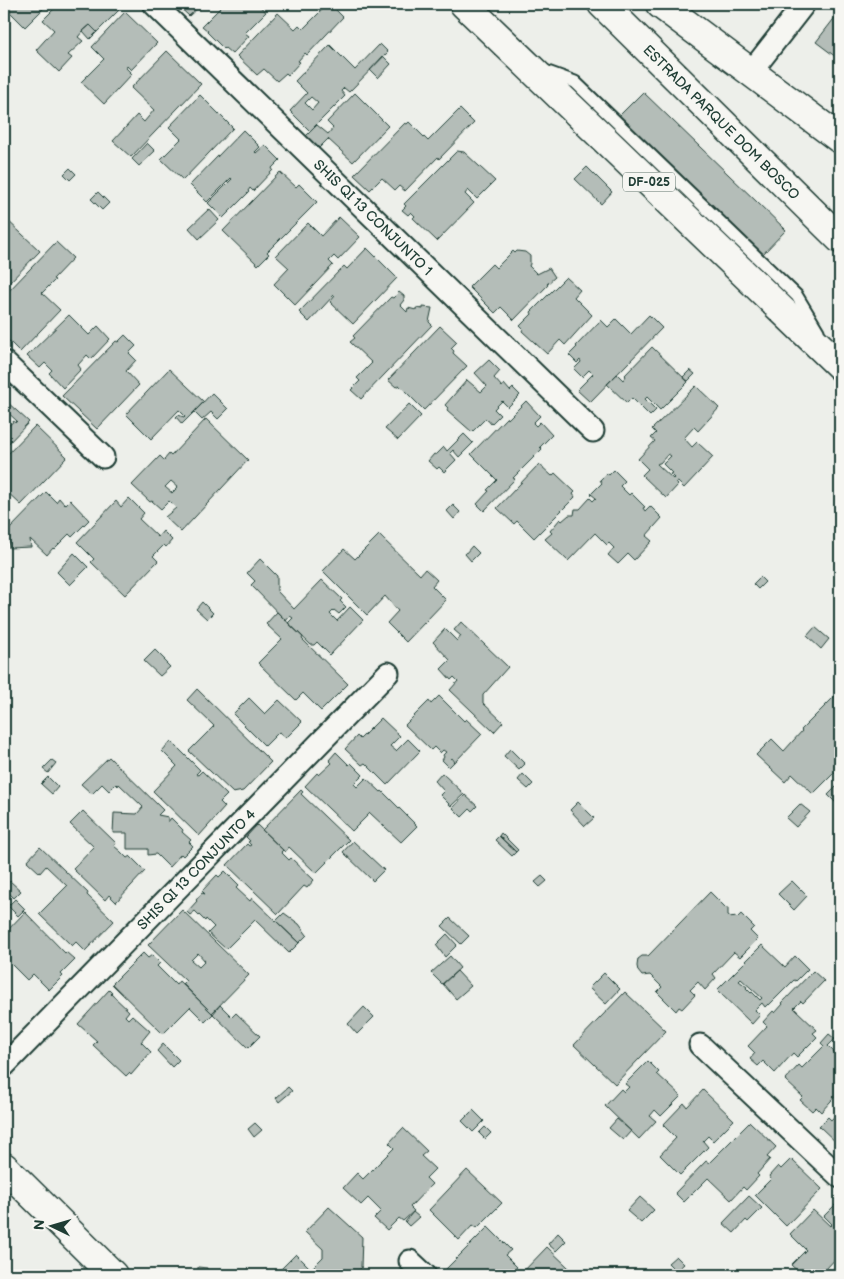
<svg xmlns="http://www.w3.org/2000/svg" width="844" height="1279" font-family="'Balsamiq Sans',sans-serif">
<style>
.building{fill:#b4bdb8;stroke:#1f3d34;fill-rule:evenodd}
.lines{fill:none;stroke-linecap:round;stroke-linejoin:round}
.service-casing{stroke:#1f3d34;stroke-width:15}
.minor-casing{stroke:#1f3d34;stroke-width:25}
.tertiary-casing{stroke:#1f3d34;stroke-width:31}
.primary-casing{stroke:#1f3d34;stroke-width:31}
.service{stroke:#f6f6f2;stroke-width:11}
.minor{stroke:#f6f6f2;stroke-width:21}
.tertiary{stroke:#f6f6f2;stroke-width:28}
.primary{stroke:#f6f6f2;stroke-width:28}
.labels{text-anchor:middle;stroke-width:4.5;stroke-linejoin:round;paint-order:stroke}
.shield{fill:#f6f6f2;stroke:#60746d;stroke-width:1}
.shield-label{font-size:12px;font-weight:bold;fill:#1f3d34}
.street-label{font-size:14px;fill:#1f3d34;stroke:#f6f6f2}
</style>
<rect width="100%" height="100%" fill="#edefea"/>
<filter id="ink" filterUnits="userSpaceOnUse"><feTurbulence type="fractalNoise" baseFrequency=".02" numOctaves="2"/><feDisplacementMap in="SourceGraphic" scale="10" xChannelSelector="R" yChannelSelector="G"/><feConvolveMatrix kernelMatrix="1 2 1 2 8 2 1 2 1" color-interpolation-filters="sRGB"/></filter>
<g filter="url(#ink)">
<!-- building -->
<path class="building" d="M4 4H48L25 27 4 6Z
M59 4H116L121 8 97 32 90 25 83 31 78 37 83 41 68 55 72 58 59 72 36 50 54 30 43 20Z
M176 4H202L189 16Z
M224 4H257L266 12 245 33 249 36 232 54 225 48 224 49 207 32 208 31 202 26Z
M323 9H335L343 17 307 55 305 53 298 61 300 62 288 75 286 73 277 81 264 69 257 75 237 56 278 13 295 29 299 25 303 29Z
M840 11V60L816 42Z
M125 12 157 43 131 70 127 66 126 68 132 74 104 104 81 82 104 59 92 47Z
M90 25 97 32 90 39 83 31Z
M380 44 388 52 349 92 344 88 341 91 345 96 310 131 290 111 307 93 295 81 330 45 355 70ZM311 97 318 103 312 110 305 103Z
M167 51 201 84 131 157 113 141 137 115 144 122 154 110 131 88Z
M383 56 391 64 378 78 370 70Z
M643 92 786 230 761 256 618 117Z
M355 93 388 126 353 162 328 139 317 150 305 137 317 125 328 134 333 128 327 122Z
M200 95 233 128 183 180 161 159 181 139 169 127Z
M460 109 474 123 439 159 438 157 405 191 399 186 395 190 382 178 370 190 354 175 405 123 407 124 409 122 428 141Z
M243 130 260 147 255 152 256 153 265 145 280 160 272 168 273 170 253 191 250 188 248 191 249 192 223 218 208 203 232 179 231 178 207 202 190 185Z
M147 143 155 151 139 166 132 159Z
M457 151 464 152 495 181 477 199 468 190 465 194 474 203 437 241 413 218 415 216 411 212 408 215 402 210 406 206 404 204Z
M587 167 612 192 601 204 575 179Z
M70 168 76 174 70 180 64 174Z
M280 172 296 187 299 184 317 202 267 252 269 254 258 265 223 231Z
M98 192 109 203 102 210 91 199Z
M209 209 219 220 199 239 189 228Z
M4 217 40 251 4 288Z
M339 217 360 237 338 260 334 256 329 261 333 265 295 305 274 284 289 268 276 256 308 223 321 236Z
M56 242 73 258 53 279 55 280 42 293 60 310 20 352 4 336V296Z
M367 248 397 278 353 324 330 302 335 296 334 295 309 322 299 312 344 266 347 269Z
M513 251 515 253 517 251 525 252 530 256V264L529 266 537 274 549 268 555 277 547 284 548 285 514 320 501 307 495 313 469 287 492 264 496 268Z
M566 277 580 290 574 297 592 315 565 345 560 340 547 354 522 331 523 329 520 326 532 314 531 312Z
M399 292 404 296V300L400 305 407 312 408 308 416 310V308L423 309V307L432 308 429 322 432 325 361 399 351 390 360 381 357 378 372 363 350 342 355 338 353 336 391 297 393 298Z
M69 315 89 335 98 326 110 339 91 359 87 355 78 365 81 369 63 388 49 373 52 370 45 363 40 368 27 356Z
M649 315 662 328 590 402 577 390 593 374 589 370 582 377 574 369 581 362 580 360 577 363 569 355 577 347 576 346 601 320 608 327 616 319 631 334Z
M440 326 457 342 451 348 454 351 453 353 467 366 424 410 399 385 396 387 388 380Z
M125 335 136 346 129 353 136 360 126 371 139 385 97 429 62 396 116 341 118 342Z
M652 347 688 382 660 410 647 397 645 399 656 410 650 416 632 398 627 403 607 384 617 374 623 380 626 376 625 375Z
M489 360 500 371 494 378 502 387 504 384 510 391 513 388 520 395 508 407 502 401 494 409 500 415 491 424 486 418 472 432 447 410 448 408 445 405 467 380 481 392 487 386 475 373Z
M169 369 204 402 182 424 176 417 178 415 184 417 185 416 179 410 151 439 126 414Z
M690 370 695 374 688 381 683 377Z
M696 386 719 408 698 431 694 427 684 438 692 447 697 442 713 457 684 488 678 482 676 483 678 485 666 498 642 475 648 469 638 459 655 441 651 438 656 433 652 429ZM668 454 671 456 663 464 672 473 670 474 674 478 673 479 657 464 659 463H660Z
M212 393 228 409 218 419 211 412 202 420 194 412Z
M6 401 29 422 4 448V422L8 426 14 421 15 423 17 421 4 409V403Z
M526 401 540 416 533 423 536 426 540 422 552 435 540 447 542 449 513 478 515 479 484 511 477 504 489 491 487 490 497 480 471 454 507 417 508 419Z
M409 404 421 416 398 440 385 429Z
M206 419 248 460 181 532 165 517 176 508 169 501 161 509 152 501 150 502 132 485 160 456 164 460 169 454 171 456ZM171 481 178 487 172 493 165 487Z
M35 426 67 457 21 505 4 489V458Z
M464 434 473 443 459 457 453 450 450 453 456 460 444 472 439 467 437 469 428 461 434 454 436 455 444 447 447 451Z
M539 464 552 476 555 473 575 492 573 494 575 497 534 538 517 521 514 524 497 508Z
M614 470 625 481 620 486 629 495 631 493 645 507 643 508 645 511 650 506 662 518 646 536 652 541 634 560 628 554 618 564 608 555 614 548 609 543 607 545 595 533 568 561 545 539 552 533 550 531 560 519 562 521 569 515H574L575 509H580L590 498 593 501 596 498 591 494 602 483 600 480 607 473 609 475Z
M46 492 56 502 59 498 65 505 70 500 89 520 72 537 69 534 54 549 53 548 47 555 30 539 31 547 9 548 7 532Z
M129 498 144 513 139 519 158 537 163 531 172 540 166 547 164 545 153 556 158 561 125 595 91 562 94 559 77 542 116 501 121 507Z
M453 505 460 512 454 519 447 511Z
M379 535 420 575 425 569 437 580 432 586 446 600 406 642 387 623 398 611 385 596 367 615 323 571 344 549 355 559Z
M472 546 479 553 471 561 465 554Z
M74 553 88 567 70 585 57 572Z
M260 559 277 576V591L294 609 322 580 342 599 340 601 346 607 339 614 334 610 330 614 337 621 350 607 363 620 330 655 317 642 314 645H311L288 623 293 618 290 616 286 621 251 585 255 581 247 573Z
M760 577 765 582 758 589 753 584Z
M202 602 213 613 207 619 196 609Z
M277 612 303 637 302 639 348 684 321 711 303 693 296 700 258 663 282 639 266 624Z
M461 622 508 667 483 695V703L503 722 494 732 450 690 458 681 454 677 451 680 441 669 450 660 433 642 445 629 457 641 461 636 454 630Z
M815 627 829 639 821 649 807 636Z
M155 650 165 660 164 661 170 667 160 676 144 661Z
M197 689 271 762 243 791 233 793 189 751 214 726 187 700Z
M836 695 840 699V767L813 794 792 774 785 782 756 755 772 739 784 751 802 731 801 730Z
M439 696 464 721 466 719 482 734 455 762 452 758 451 759 454 762 449 767 442 760 444 757 443 755 446 752 443 750 440 753 434 747 431 750 405 725 429 701 431 704Z
M249 698 265 714 279 700 302 722 286 738 279 732 265 746 233 714Z
M381 718 400 736 390 746 396 751 408 739 420 751 387 785 365 763 362 765 345 749 357 736 360 739Z
M171 741 200 770 196 774 198 775 202 771 227 795 220 802 225 807 199 836 153 791 177 766 162 751Z
M510 749 525 764 519 770 504 756Z
M336 752 349 765 351 763 363 775 354 784 357 787 366 778 381 792 382 791 417 826 401 842 370 813 352 831 305 786 317 773 319 775 332 763 329 760Z
M109 757 163 810 158 815 168 817V822L171 818 183 830 182 832 191 840 189 842 193 846 183 856 181 854 169 867 156 854 148 855V849H127V833H113L114 813 137 814 143 807 119 784 118 786 116 784 109 791 102 784 92 794 81 784Z
M52 760 56 763 48 773 43 769Z
M442 773 464 794 451 806 440 795 444 791 435 781Z
M523 774 533 784 528 789 518 780Z
M48 777 58 787 52 794 41 784Z
M840 783V807L828 795Z
M301 790 303 792 301 794 349 840 316 873 289 847 285 852 262 830Z
M465 795 477 806 472 811 470 809 462 817 453 808Z
M578 802 594 818 585 826 570 810Z
M800 804 810 812 796 827 786 818Z
M83 811 116 843 114 846 120 851 127 858 130 856 145 871 116 902 109 895 105 900 73 869 94 847 70 824Z
M257 825 283 850 281 852 289 860 291 858 314 880 307 888 304 886 278 914 227 865 247 844 249 846 251 845 248 842 250 841 246 837Z
M501 833 518 850 516 852 499 836Z
M499 836 516 852 512 856 495 840Z
M353 841 384 870 373 881 343 852Z
M40 847 88 893 87 895 114 921 85 951 76 942 72 946 39 914 67 886 46 866 40 873 27 861Z
M225 871 239 885 236 888 250 901 252 898 299 943 289 953 255 920 226 949 208 933 214 927 206 919 205 921 195 911 190 915 187 912 197 901 196 900 202 893 205 894 202 891 217 875 219 877Z
M542 876 547 881 540 887 535 882Z
M10 881 21 891 14 898 4 888Z
M792 881 807 896 794 910 778 894Z
M710 892 726 908H728V915L732 918 734 916 737 918 741 914 754 927 750 931 758 939 740 957 734 952 713 974 716 978 705 990 698 982 690 990 695 995 682 1009 679 1007 676 1011 657 992 662 987 650 975 642 976 638 971 637 966 638 959 642 956H648Z
M15 899 25 909 18 916 8 906Z
M182 910 249 975 212 1013 183 984 186 981 148 945ZM198 953 205 961 199 967 191 960Z
M25 912 65 953 66 952 75 960 61 974 63 976 49 990 33 974 27 980 4 957V934Z
M284 913 299 924 307 935 299 943 276 921Z
M450 918 469 936 461 944 442 926Z
M447 934 457 945 445 957 436 945Z
M762 945 785 967 795 956 808 969 796 981 794 980 769 1005 768 1004 765 1007 762 1003 755 1010 760 1015 752 1024 717 990ZM741 979 762 998 760 1000 752 992 751 993 746 988 747 987 739 981Z
M143 953 148 958 152 955 160 963 157 966 176 985 179 981 213 1014 205 1022 190 1007 163 1034 112 984Z
M450 956 460 968 442 984 431 973Z
M457 971 471 986 456 999 443 984Z
M813 971 824 981 803 1003 801 1001 794 1008 817 1030 813 1033 817 1037 797 1057 793 1053 775 1073 763 1061 758 1066 750 1059 755 1053 748 1046 767 1026 763 1022 773 1011 775 1013 783 1004 782 1003Z
M604 973 620 989 606 1004 589 988Z
M109 990 112 993 111 994 129 1011 125 1016 128 1019 132 1015 150 1031 141 1042 151 1052 131 1075 129 1073 126 1076 93 1045 97 1041 78 1024Z
M625 992 666 1031 615 1084 574 1045Z
M220 1005 232 1017 236 1013 260 1036 248 1048 213 1014Z
M364 1007 374 1017 357 1034 348 1024Z
M829 1034 835 1039 828 1046 840 1058V1091L821 1112 816 1107 812 1111 800 1100 803 1097 785 1080 799 1065 802 1068 824 1046 821 1043Z
M163 1044 179 1060 172 1067 157 1051Z
M648 1061 659 1072 657 1074 681 1096 661 1116 655 1110 650 1116 656 1121 639 1139 605 1106 621 1089 624 1092 629 1087 625 1084Z
M288 1087 292 1091 279 1102 276 1098Z
M703 1090 734 1120 713 1141 708 1136 703 1141 708 1147 680 1175 660 1155 676 1138 663 1125 684 1103 687 1107Z
M473 1110 484 1121 473 1132 462 1121Z
M840 1110V1146L819 1126 828 1117 831 1120Z
M617 1119 631 1131 623 1140 609 1128Z
M750 1122 776 1147 767 1157 770 1159 757 1174 759 1176 746 1190 743 1187 731 1200 708 1178 684 1202 675 1193 706 1161 709 1163Z
M255 1123 262 1130 254 1137 248 1129Z
M485 1127 491 1133 485 1139 479 1133Z
M403 1128 427 1151 421 1156 435 1169 426 1178 432 1184 410 1207 414 1211 403 1221 399 1218 387 1230 374 1218 381 1211 368 1198 361 1205 343 1188 357 1173 363 1179 394 1148 389 1143Z
M791 1159 822 1189 786 1226 755 1195 771 1179 769 1176 778 1166 781 1169Z
M467 1170 502 1203 477 1228 473 1225 459 1240 429 1210Z
M749 1196 762 1208 748 1222 746 1220 734 1233 723 1223Z
M640 1197 654 1210 641 1223 627 1211Z
M836 1204 840 1208V1254L825 1270 823 1268 815 1275H802L791 1265 806 1250 790 1234 813 1210 830 1226 832 1224 824 1216Z
M329 1207 362 1237 361 1267H362L354 1275H275L296 1254 311 1269 323 1257V1249L305 1232Z
M413 1212 419 1217 409 1226 405 1222Z
M488 1227 511 1250 505 1255 517 1267 509 1275H452L446 1269Z
M558 1233 566 1241 556 1251 548 1244Z
M547 1247 568 1267 560 1275H520Z
M676 1256 684 1264 676 1271 668 1263Z
M198 1267 207 1268V1275H198Z
M835 1267 840 1271V1275H827Z"/>
<g class="lines">
<defs>
<path id="service" d="M545 71 575 82 797 296 818 331"/>
<g id="minor">
<path id="s1" d="M154 4 593 431"/>
<path d="M751 72 804 4"/>
<path d="M4 362 103 457"/>
<path d="M700 1045 840 1177"/>
<path id="s2" d="M4 1066 388 673"/>
<path d="M410 1261 425 1275"/>
</g>
<path id="tertiary" d="M660 4 840 139
M4 1167 113 1275"/>
<g id="primary">
<path d="M464 4 840 366"/>
<path id="s3" d="M602 4 840 239"/>
</g>
</defs>
<!-- service casing -->
<use href="#service" class="service-casing"/>
<!-- minor casing -->
<use href="#minor" class="minor-casing"/>
<!-- tertiary casing -->
<use href="#tertiary" class="tertiary-casing"/>
<!-- primary casing -->
<use href="#primary" class="primary-casing"/>
<!-- service -->
<use href="#service" class="service"/>
<!-- minor -->
<use href="#minor" class="minor"/>
<!-- tertiary -->
<use href="#tertiary" class="tertiary"/>
<!-- primary -->
<use href="#primary" class="primary"/>
</g>
</g>
<g class="labels">
<!-- shield labels -->
<rect class="shield" x="623" y="172.5" width="52" height="19" rx="4"/>
<g class="shield-label">
<text x="649" y="186">DF-025</text>
</g>
<!-- street labels -->
<g class="street-label">
<text dy="5" stroke="none"><textPath href="#s3" startOffset="168">ESTRADA PARQUE DOM BOSCO</textPath></text>
<text dy="5" stroke="none"><textPath href="#s1" startOffset="306">SHIS QI 13 CONJUNTO 1</textPath></text>
<text dy="5" stroke="none"><textPath href="#s2" startOffset="275">SHIS QI 13 CONJUNTO 4</textPath></text>
</g>
</g>
<!-- margin -->
<rect width="844" height="1279" fill="none" stroke="#f6f6f2" stroke-width="20"/>
<rect x="10" y="10" width="824" height="1259" fill="none" stroke="#1f3d34" stroke-width="2" filter="url(#ink)"/>
<!-- north arrow -->
<g transform="translate(52 1226) rotate(275)" stroke="#f6f6f2" stroke-width="4" paint-order="stroke">
<path d="M0-4L9 19L0 12L-9 19Z" fill="#1f3d34"/>
<text y="-8" font-size="14" font-weight="bold" text-anchor="middle" fill="#1f3d34">N</text>
</g>
</svg>
